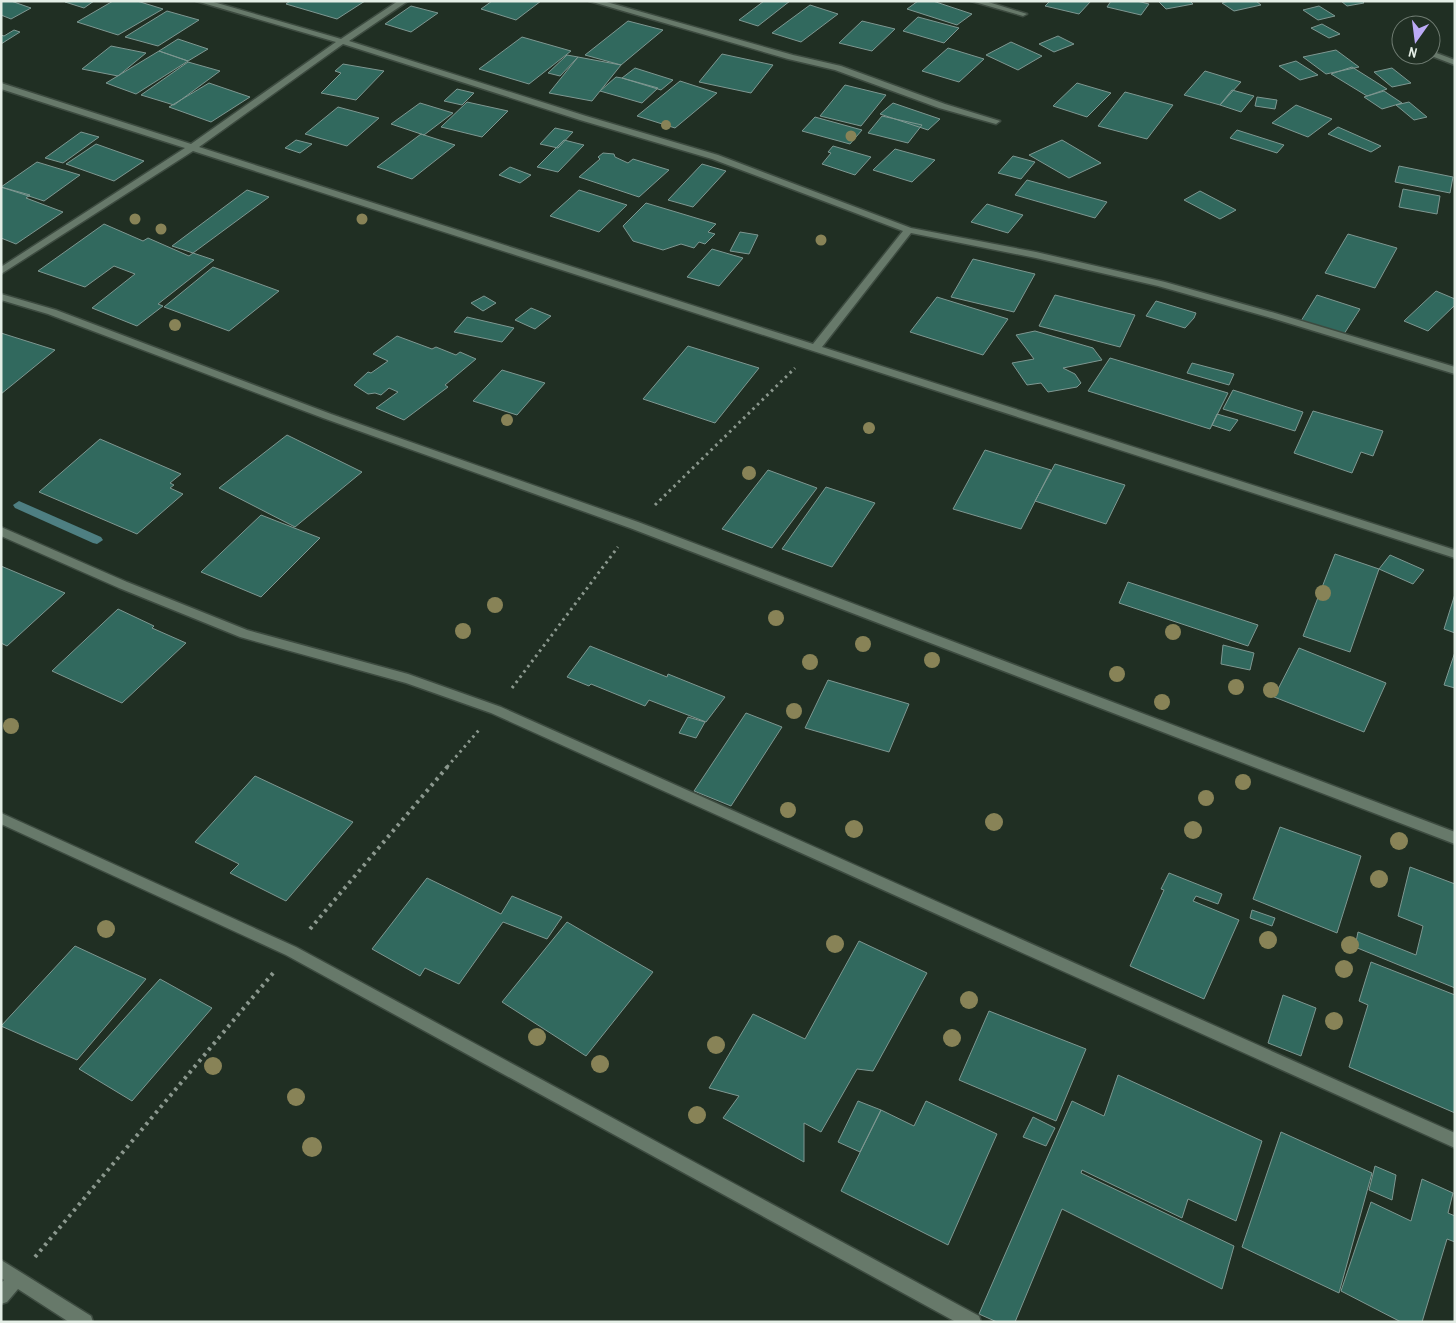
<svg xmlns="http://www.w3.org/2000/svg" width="1456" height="1323" font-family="'Archivo Narrow',sans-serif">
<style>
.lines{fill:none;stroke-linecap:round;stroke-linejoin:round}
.stream{fill:#4e7f82;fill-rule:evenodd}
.building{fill:#31695e;stroke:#7e9791}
.street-casing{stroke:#3d4b40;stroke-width:3}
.path-far1{stroke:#8b988e;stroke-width:3;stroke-dasharray:2.5 4;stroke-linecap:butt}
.path{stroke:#8b988e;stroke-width:4;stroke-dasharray:3 4.5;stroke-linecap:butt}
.street{fill:#67796a;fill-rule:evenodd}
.tree{fill:#888357}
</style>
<rect width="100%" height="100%" fill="#202f23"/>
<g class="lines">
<!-- stream -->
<path class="stream" d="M19 501 101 537 103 540 97 544 93 543 15 508 13 505Z"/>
</g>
<!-- building -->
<path class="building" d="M1 1H11L31 8 11 19 1 15Z
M67 1H94L84 8 65 2Z
M113 1H137L163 9 118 35 77 22Z
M290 1H365L337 19 286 4Z
M492 1H541L516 20 481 9Z
M764 1H790L758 26 739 20Z
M918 1H933L972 14 957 25 907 9Z
M1050 1H1091L1079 14 1045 6Z
M1111 1H1137L1149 4 1141 15 1107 7Z
M1158 1H1190L1193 4 1166 9Z
M1229 1H1256L1261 5 1234 11 1222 3Z
M1341 1H1362L1364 3 1347 6Z
M810 5 838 14 801 42 772 33Z
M411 6 438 13 411 32 385 24Z
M1319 6 1335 16 1318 20 1303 10Z
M167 11 199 20 158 46 125 37Z
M918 17 959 28 944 43 903 31Z
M628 21 663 30 621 65 585 55Z
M862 21 895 29 872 51 839 43Z
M1322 24 1340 34 1329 38 1311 28Z
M14 30 20 32 1 44V35L4 36Z
M1058 36 1074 44 1054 52 1039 44Z
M522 37 571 51 529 84 479 69Z
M178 39 208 49 188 61 159 51Z
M1011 42 1042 56 1018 70 986 55Z
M111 46 146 53 118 76 82 69Z
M948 48 984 59 959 82 922 71Z
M1336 50 1359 67 1326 74 1303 57Z
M159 51 188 61 136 94 106 83Z
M722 54 773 65 751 93 699 82Z
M567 55 578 57 560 76 548 73Z
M578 57 621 65 592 101 549 93Z
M1296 61 1318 75 1300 80 1279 66Z
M188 62 220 71 174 105 141 95Z
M343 64 384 71 356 100 321 93 341 73 335 71Z
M1352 67 1387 89 1367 96 1331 74Z
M635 68 673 80 661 90 622 78Z
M1392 68 1411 83 1392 87 1374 72Z
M1205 71 1241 82 1220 105 1184 95Z
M616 77 622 78 658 88 642 103 600 91Z
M680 81 717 93 675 128 637 116Z
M209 83 250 97 211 122 169 107Z
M1077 83 1111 93 1087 117 1053 106Z
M845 85 886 95 861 126 820 116Z
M457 89 474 93 462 105 444 101Z
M1232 90 1254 96 1241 112 1220 105Z
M1384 91 1402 103 1382 109 1364 97Z
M1125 92 1173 105 1147 139 1098 126Z
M1257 97 1277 100 1275 109 1255 106Z
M467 102 508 111 482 137 441 127Z
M1409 102 1427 117 1414 120 1396 105Z
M420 103 453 113 424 135 391 124Z
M893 103 940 119 928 130 880 114Z
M1296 105 1332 119 1308 137 1272 123Z
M338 107 379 118 347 146 305 134Z
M882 116 922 125 908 143 868 133Z
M815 117 862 130 850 144 802 131Z
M1338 127 1381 146 1371 152 1328 134Z
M555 128 573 132 558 148 540 144Z
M1237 130 1284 145 1277 153 1230 138Z
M81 132 99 137 63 163 45 158Z
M421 134 455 145 412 179 377 167Z
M296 140 312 144 300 153 285 148Z
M564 140 584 145 558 172 537 167Z
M1062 140 1101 163 1069 178 1029 155Z
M96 144 144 161 114 181 66 164Z
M833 146 871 157 855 175 822 164 831 153 828 152Z
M895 149 935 160 912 182 873 170Z
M603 153 614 154 615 157 628 163 633 159 669 170 639 197 579 177 600 159 598 157Z
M1013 156 1035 162 1021 179 998 173Z
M37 162 80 175 44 201 1 187Z
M702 164 726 171 693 207 668 200Z
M1399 166 1453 177 1450 193 1395 182Z
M510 167 531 175 520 183 499 175Z
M1027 180 1107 202 1095 218 1015 195Z
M1 187 30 195 26 198 63 212 16 244 1 238Z
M1403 189 1440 196 1437 214 1399 207Z
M247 190 269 197 193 253 172 246Z
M579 190 627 205 599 232 550 216Z
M1200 191 1236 210 1220 219 1184 200Z
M646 203 716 224 708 232 715 234 705 244 699 242 694 248 681 244 663 250 633 241 623 226Z
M987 204 1023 215 1008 233 971 222Z
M104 224 143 241 148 238 189 256 193 253 214 260 158 304 163 306 137 326 92 308 135 274 114 266 85 287 38 271Z
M740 232 758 235 749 254 730 251Z
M1348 234 1397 248 1375 288 1325 273Z
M712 249 743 258 719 286 687 277Z
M973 259 1035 274 1014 312 951 297Z
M213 267 279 291 229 331 164 307Z
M1436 291 1455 299V305L1428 331 1404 321Z
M1055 295 1135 315 1120 347 1039 326Z
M1317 295 1360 309 1344 334 1301 321Z
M484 296 496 303 483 311 471 303Z
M937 297 1008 319 983 355 910 332Z
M1156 301 1196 313 1194 318 1185 328 1146 316Z
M531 308 551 316 535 329 515 320Z
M467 317 514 328 502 342 454 332Z
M1035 331 1093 348 1102 360 1063 368 1075 374 1081 383 1077 387 1048 392 1041 383 1027 385 1012 363 1034 359 1016 335Z
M1 333 55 350 1 394Z
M397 336 432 349 436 347 456 355 460 352 476 359 445 385 448 387 404 420 376 408 398 392 389 388 381 395 375 393 368 394 354 385 368 372 371 373 388 361 373 354Z
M688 346 759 368 715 423 643 399Z
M1110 358 1228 393 1210 429 1088 391Z
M1192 363 1234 374 1229 385 1187 373Z
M502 370 545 383 517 415 473 401Z
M1233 390 1303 412 1295 431 1223 409Z
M1313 411 1383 431 1373 456 1361 452 1352 473 1294 453Z
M1217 414 1238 420 1230 431 1212 425Z
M287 435 362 472 295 527 219 488Z
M100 439 181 474 170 483 174 485 170 488 183 494 137 534 39 492Z
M985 450 1051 470 1021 529 953 509Z
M1055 464 1125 485 1106 524 1035 501Z
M768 470 817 488 772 548 722 529Z
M826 487 875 503 832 567 782 549Z
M261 515 320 538 261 597 201 572Z
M1335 554 1379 569 1350 652 1303 636Z
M1390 555 1424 570 1413 584 1379 569Z
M1 566 65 593 7 646 1 643Z
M1128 582 1258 625 1248 646 1119 603Z
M1455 594V633L1444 629Z
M118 609 154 626 152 628 186 643 122 703 52 671Z
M1223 645 1254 653 1250 670 1221 664Z
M590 646 667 677 668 674 725 697 706 722 649 700 645 706 591 684 589 686 567 677Z
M1299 648 1386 683 1364 732 1274 697Z
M1455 652V688L1444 685Z
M828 680 909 704 889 752 805 728Z
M746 713 782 727 731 806 694 791Z
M688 717 705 722 696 738 679 733Z
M255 776 353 822 286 901 230 873 239 864 195 842Z
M1280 827 1361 856 1337 933 1253 899Z
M1410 867 1455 884V988L1355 947 1358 932 1416 955 1423 926 1398 916Z
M1169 873 1222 894 1218 904 1196 896 1193 901 1239 920 1204 999 1130 966 1164 890 1161 889Z
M427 878 501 914 512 896 562 917 547 939 503 922 459 984 425 968 420 976 372 949Z
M1252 910 1275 918 1272 926 1250 918Z
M567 922 653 972 586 1056 502 1002Z
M859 941 927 973 873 1071 857 1069 821 1132 804 1123V1162L723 1118 739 1096 709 1088 753 1014 805 1039Z
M75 946 146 979 77 1060 1 1026Z
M1371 962 1455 995V1113L1349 1067 1368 1005 1359 1001Z
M160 979 212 1008 132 1101 79 1069Z
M1283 995 1316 1008 1301 1056 1268 1043Z
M989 1011 1086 1049 1056 1121 959 1080Z
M1118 1075 1262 1141 1236 1221 1188 1199 1182 1218 1082 1170 1081 1173 1234 1246 1222 1289 1062 1209 1015 1322H997L979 1314 1072 1101 1104 1116Z
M858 1101 881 1110 860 1152 838 1142Z
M926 1101 997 1134 948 1245 841 1191 881 1110 914 1126Z
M1033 1117 1055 1128 1046 1146 1023 1137Z
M1281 1132 1372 1173 1339 1293 1242 1247Z
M1375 1166 1396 1175 1392 1200 1369 1190Z
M1422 1179 1453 1193 1448 1213 1455 1216V1242L1447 1239 1422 1322H1401L1341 1291 1371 1202 1411 1221Z"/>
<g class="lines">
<defs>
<path id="street" d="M196 1H210L341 39 398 1H408L349 41 586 116 718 155 911 228 1036 252 1165 282 1275 313 1455 367V374L1268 317 1158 286 1036 258 911 233 822 347 1455 550V558L193 151 1 274V267L185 148 1 89V83L191 144 336 42ZM343 44 580 120 712 159 903 231 813 344 199 147Z
M589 1H603L793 55 841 66 945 104 1000 121 996 124 939 108 835 70 788 59Z
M971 1H985L1027 14 1023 16Z
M1431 51 1455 60V65L1429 55H1431Z
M1 294 56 310 331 414 638 522 1455 832V844L630 528 323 418 48 314 1 300Z
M1 527 127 582 247 630 408 674 501 707 1455 1133V1148L491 713 406 683 240 637 119 588 1 536Z
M1 813 296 947 979 1316 981 1322H956L286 955 1 824Z
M1 1260 91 1316 93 1322H69L18 1289 7 1302 1 1304V1283L4 1280 1 1278Z"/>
</defs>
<!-- street casing -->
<use href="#street" class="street-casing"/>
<!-- path-far1 -->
<path class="path-far1" d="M655 505 795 368
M512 688 618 547
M447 767 479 730"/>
<!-- path -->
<path class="path" d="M310 929 448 766
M35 1257 274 972"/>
<!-- street -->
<use href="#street" class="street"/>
</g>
<!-- trees -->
<g class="tree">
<circle cx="666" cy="125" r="5"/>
<circle cx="851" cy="136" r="5.5"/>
<circle cx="135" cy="219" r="5.5"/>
<circle cx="362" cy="219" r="5.5"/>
<circle cx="161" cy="229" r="5.5"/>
<circle cx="821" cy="240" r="5.5"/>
<circle cx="175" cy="325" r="6"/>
<circle cx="507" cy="420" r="6"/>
<circle cx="869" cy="428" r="6"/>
<circle cx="749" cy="473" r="7"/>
<circle cx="1323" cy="593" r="8"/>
<circle cx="495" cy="605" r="8"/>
<circle cx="776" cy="618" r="8"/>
<circle cx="463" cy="631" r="8"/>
<circle cx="1173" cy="632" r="8"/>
<circle cx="863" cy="644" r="8"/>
<circle cx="932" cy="660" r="8"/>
<circle cx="810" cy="662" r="8"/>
<circle cx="1117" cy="674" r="8"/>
<circle cx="1236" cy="687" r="8"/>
<circle cx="1271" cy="690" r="8"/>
<circle cx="1162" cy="702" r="8"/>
<circle cx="794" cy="711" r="8"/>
<circle cx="11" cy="726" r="8"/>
<circle cx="1243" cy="782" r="8"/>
<circle cx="1206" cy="798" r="8"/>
<circle cx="788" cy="810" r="8"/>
<circle cx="994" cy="822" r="9"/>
<circle cx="854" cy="829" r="9"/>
<circle cx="1193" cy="830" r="9"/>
<circle cx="1399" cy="841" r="9"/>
<circle cx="1379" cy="879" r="9"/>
<circle cx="106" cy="929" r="9"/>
<circle cx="1268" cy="940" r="9"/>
<circle cx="835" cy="944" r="9"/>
<circle cx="1350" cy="945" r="9"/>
<circle cx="1344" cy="969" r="9"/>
<circle cx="969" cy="1000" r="9"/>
<circle cx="1334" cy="1021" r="9"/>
<circle cx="537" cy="1037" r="9"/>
<circle cx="952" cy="1038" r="9"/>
<circle cx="716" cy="1045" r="9"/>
<circle cx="600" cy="1064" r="9"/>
<circle cx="213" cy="1066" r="9"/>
<circle cx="296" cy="1097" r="9"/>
<circle cx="697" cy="1115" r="9"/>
<circle cx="312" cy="1147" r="10"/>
</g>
<!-- border -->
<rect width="1456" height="1323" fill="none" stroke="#e4eee6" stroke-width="5"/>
<!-- north arrow -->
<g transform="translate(1416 40) rotate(194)"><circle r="24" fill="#202f23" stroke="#6e7b71"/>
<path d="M0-4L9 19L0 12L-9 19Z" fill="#bbaaf6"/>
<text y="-8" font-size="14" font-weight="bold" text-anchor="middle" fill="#e4eee6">N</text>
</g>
</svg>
